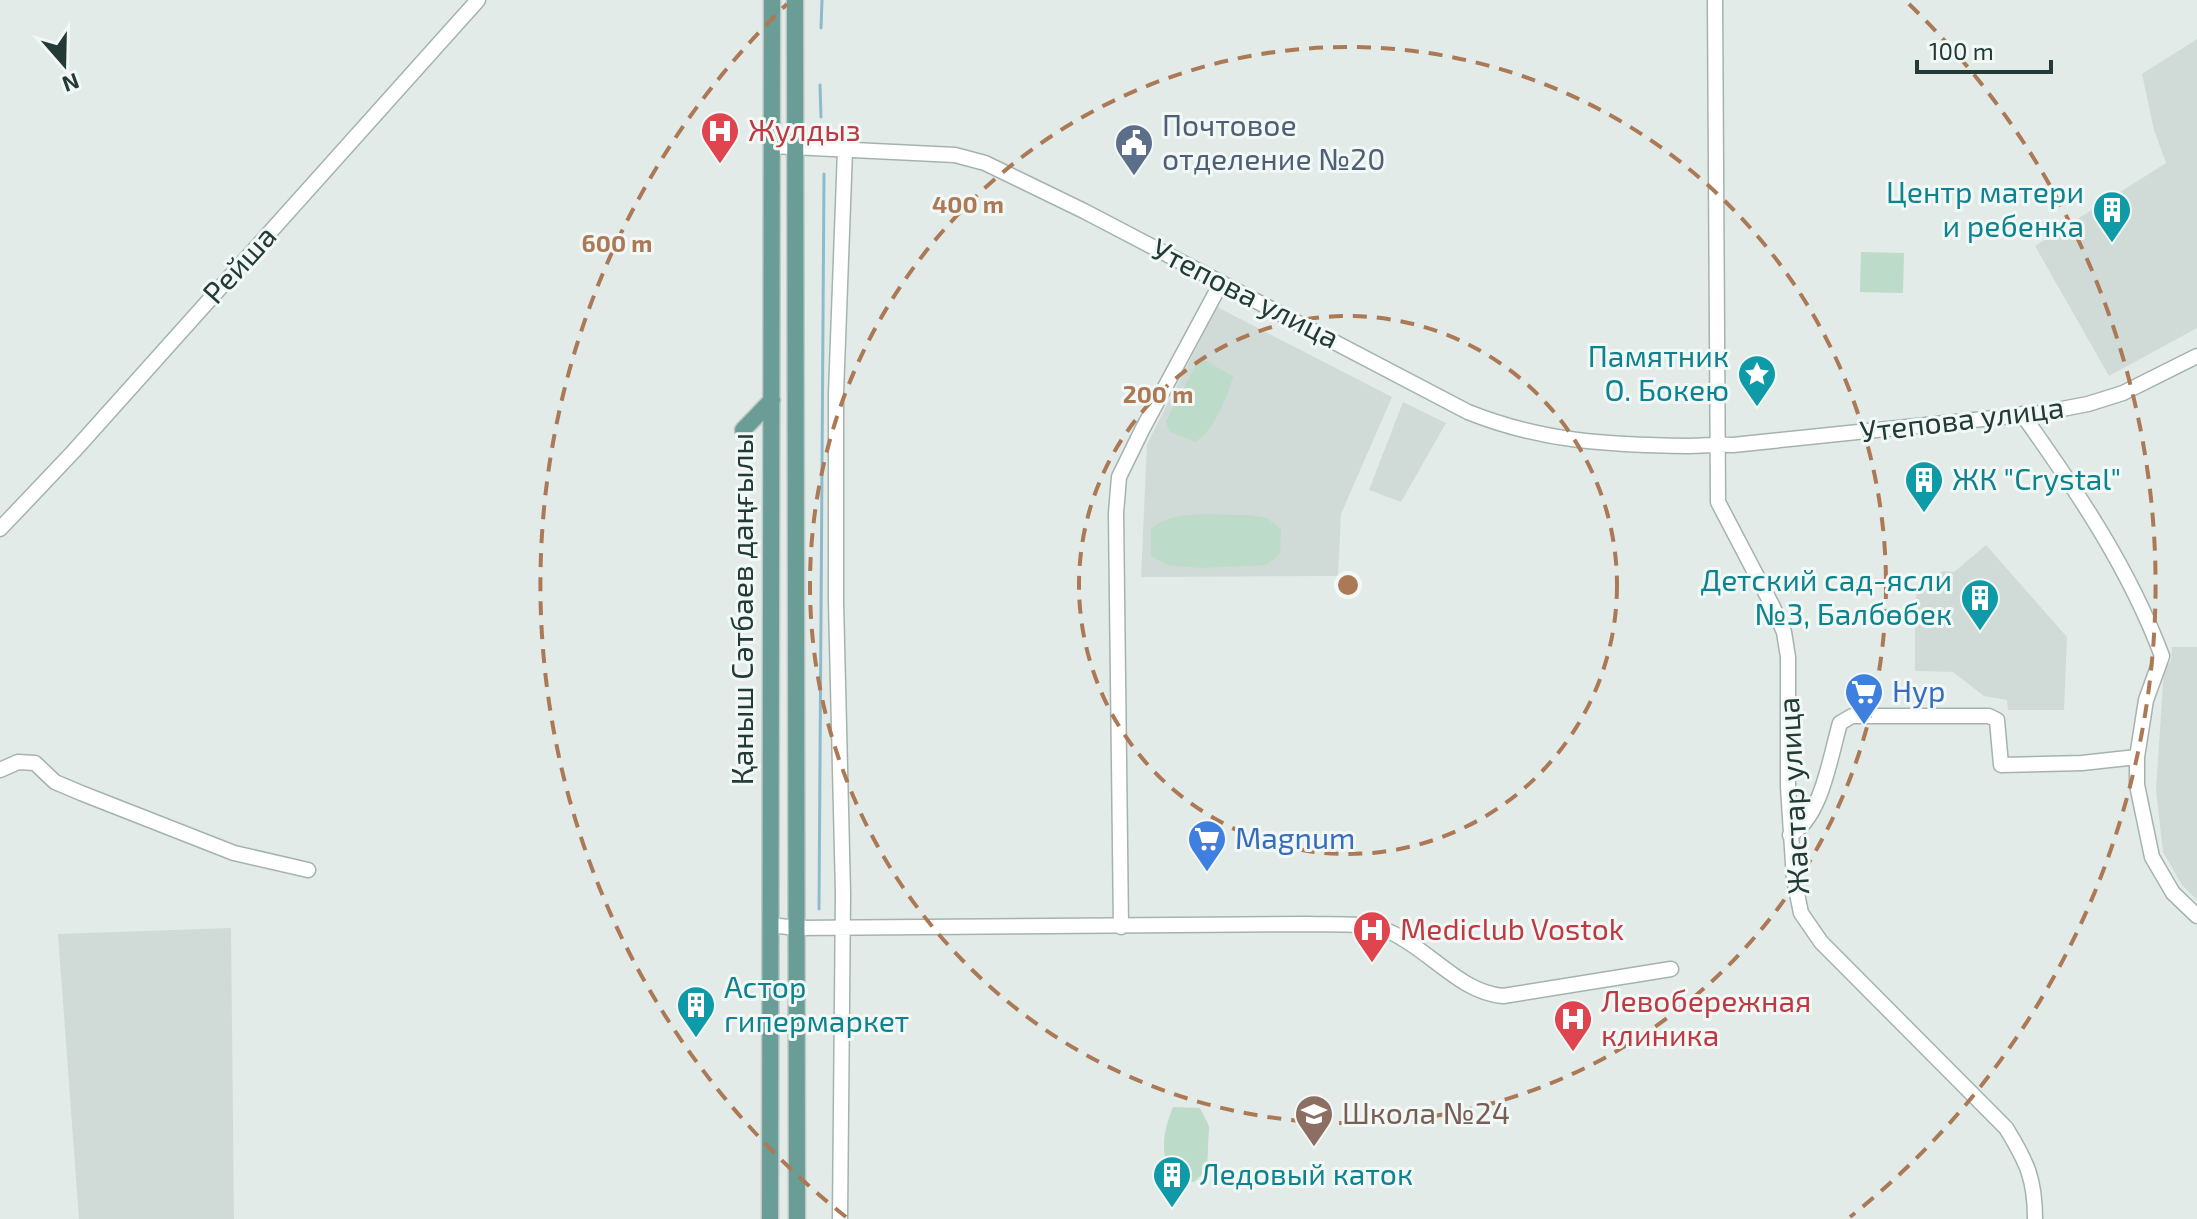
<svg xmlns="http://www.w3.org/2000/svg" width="2197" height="1219" font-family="'Exo 2',sans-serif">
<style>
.built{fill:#d0dbd7}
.green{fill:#bcdbc8}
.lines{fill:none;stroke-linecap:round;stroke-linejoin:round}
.stream{stroke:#8ebbcc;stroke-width:3}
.minor-casing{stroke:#a5b3af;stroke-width:17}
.major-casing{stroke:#c1c8c7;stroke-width:19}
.minor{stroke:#fff;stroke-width:14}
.major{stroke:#6a9d96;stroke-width:16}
.ring{fill:none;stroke:#ac7956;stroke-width:4;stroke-dasharray:14 10}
.labels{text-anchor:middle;stroke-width:6;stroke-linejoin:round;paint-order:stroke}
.service-label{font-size:30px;fill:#4e5e75;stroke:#f2f8f6;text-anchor:start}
.health-label{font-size:30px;fill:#be3a42;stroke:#f2f8f6;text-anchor:start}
.culture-label{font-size:30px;fill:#0d838f;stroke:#f2f8f6;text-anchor:end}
.street-label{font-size:30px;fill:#233b37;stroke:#f2f8f6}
.shop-label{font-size:30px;fill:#366cbe;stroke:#f2f8f6;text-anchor:start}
.education-label{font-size:30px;fill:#785e54;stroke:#f2f8f6;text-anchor:start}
.centre{fill:#ac7956;stroke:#f2f8f6;stroke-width:4}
.ring-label{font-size:24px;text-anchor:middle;font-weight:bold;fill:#ac7956;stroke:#f2f8f6;stroke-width:6;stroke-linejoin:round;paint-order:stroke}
</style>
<rect width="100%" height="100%" fill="#e2ebe8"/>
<!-- built -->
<path class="built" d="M2197 39V328L2109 376 2035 246 2166 163 2154 130 2142 74Z
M1217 307 1392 397 1341 514 1338 576 1141 577 1147 444Z
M1403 402 1446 423 1401 502 1369 490Z
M1986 545 2067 637 2064 710H2008L2007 700 1984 696 1953 672 1915 671V605L1918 585 1943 571 1954 572Z
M2172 647H2197V900L2182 885 2163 852 2156 790 2164 669 2171 661Z
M231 928 234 1219H79L58 934Z"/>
<!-- green -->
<path class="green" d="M1861 252 1904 253 1903 293 1860 292Z
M1204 360 1233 376C1228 397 1213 432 1195 442L1169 431 1166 421 1196 365Z
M1249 515 1267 518 1281 529 1280 554 1266 565 1200 568 1167 565 1151 556V529C1173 508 1219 516 1249 515Z
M1173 1107 1200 1108 1209 1126 1207 1170 1194 1182 1173 1181C1160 1155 1162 1134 1173 1107Z"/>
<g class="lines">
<!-- stream -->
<path class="stream" d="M821 28 822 0
M820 85 821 117
M819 909 824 174"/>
<defs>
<path id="minor" d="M1715 0 1718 502 1773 607 1784 632 1788 657V787L1794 879 1801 913 1821 942 2006 1128C2027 1162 2035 1179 2035 1219
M772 146 955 155 985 163 1084 211 1468 412C1543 442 1610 445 1689 446 1704 446 1718 444 1733 445L2041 413 2088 404 2123 393 2197 356
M2022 414C2077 491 2129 568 2162 656L2146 700 2137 757V785L2152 857 2173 893 2197 916
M0 529 74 451 478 0
M0 770 18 762 35 763 55 782 81 793 234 853 308 870
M1790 835C1822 817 1830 757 1840 723L1852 716H1989L1997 720 2001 765 2082 763 2137 757
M771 925 796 928 1308 924C1334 925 1366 922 1390 932 1429 949 1459 992 1503 996L1671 969
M1121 927 1116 513 1119 477 1142 430 1221 283
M840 1219 843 893 836 602V394L845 150"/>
<path id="major" d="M795 0 797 1219
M743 430 772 400
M770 1219 772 0"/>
</defs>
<!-- minor casing -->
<use href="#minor" class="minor-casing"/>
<!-- major casing -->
<use href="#major" class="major-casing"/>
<!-- minor -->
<use href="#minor" class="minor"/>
<!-- major -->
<use href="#major" class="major"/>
</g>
<!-- distance rings -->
<g class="ring">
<circle cx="1348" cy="585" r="269"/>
<circle cx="1348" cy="585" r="538"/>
<path d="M846 1217A807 807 0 0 1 787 4M1909 4A807 807 0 0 1 1850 1217"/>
</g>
<!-- icons -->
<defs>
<symbol id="hospital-pin" viewBox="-11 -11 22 30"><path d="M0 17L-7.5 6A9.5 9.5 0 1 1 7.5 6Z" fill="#e0444e" stroke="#f2f8f6"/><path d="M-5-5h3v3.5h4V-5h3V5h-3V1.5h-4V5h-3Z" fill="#fff"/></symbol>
<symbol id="civic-pin" viewBox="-11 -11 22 30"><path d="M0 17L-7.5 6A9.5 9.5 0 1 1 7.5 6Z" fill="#5c6f8a" stroke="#f2f8f6"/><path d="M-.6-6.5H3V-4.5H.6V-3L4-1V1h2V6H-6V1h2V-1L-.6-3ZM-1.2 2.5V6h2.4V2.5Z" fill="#fff"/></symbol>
<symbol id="building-pin" viewBox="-11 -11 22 30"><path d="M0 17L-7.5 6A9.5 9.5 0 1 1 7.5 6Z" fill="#0f9aa8" stroke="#f2f8f6"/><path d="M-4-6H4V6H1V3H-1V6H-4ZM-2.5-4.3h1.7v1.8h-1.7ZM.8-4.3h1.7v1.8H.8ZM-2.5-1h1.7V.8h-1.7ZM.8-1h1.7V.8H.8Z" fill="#fff"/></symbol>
<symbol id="sight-pin" viewBox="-11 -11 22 30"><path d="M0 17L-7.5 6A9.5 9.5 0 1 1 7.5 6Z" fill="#0f9aa8" stroke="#f2f8f6"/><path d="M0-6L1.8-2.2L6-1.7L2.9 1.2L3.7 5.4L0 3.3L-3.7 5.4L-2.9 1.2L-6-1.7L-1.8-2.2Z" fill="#fff"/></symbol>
<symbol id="supermarket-pin" viewBox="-11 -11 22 30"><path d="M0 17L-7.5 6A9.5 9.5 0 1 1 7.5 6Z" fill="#3f7fe0" stroke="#f2f8f6"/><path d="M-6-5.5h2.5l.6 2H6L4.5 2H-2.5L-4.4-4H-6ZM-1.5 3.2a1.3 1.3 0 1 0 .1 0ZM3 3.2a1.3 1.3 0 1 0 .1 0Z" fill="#fff"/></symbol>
<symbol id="school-pin" viewBox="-11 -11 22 30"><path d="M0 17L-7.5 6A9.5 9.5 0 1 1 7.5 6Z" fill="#8d6e63" stroke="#f2f8f6"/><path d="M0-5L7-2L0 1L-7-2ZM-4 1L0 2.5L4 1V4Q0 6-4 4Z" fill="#fff"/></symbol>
</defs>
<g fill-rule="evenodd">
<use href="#hospital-pin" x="698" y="109" width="44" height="60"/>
<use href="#civic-pin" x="1112" y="121" width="44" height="60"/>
<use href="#building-pin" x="2090" y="188" width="44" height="60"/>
<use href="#sight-pin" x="1735" y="352" width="44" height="60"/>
<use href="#building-pin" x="1902" y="458" width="44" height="60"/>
<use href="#building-pin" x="1958" y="576" width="44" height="60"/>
<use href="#supermarket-pin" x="1842" y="670" width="44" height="60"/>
<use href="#supermarket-pin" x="1185" y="817" width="44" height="60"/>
<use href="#hospital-pin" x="1350" y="908" width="44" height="60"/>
<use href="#building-pin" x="674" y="983" width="44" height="60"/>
<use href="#hospital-pin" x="1551" y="997" width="44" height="60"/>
<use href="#school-pin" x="1292" y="1092" width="44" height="60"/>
<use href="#building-pin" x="1150" y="1153" width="44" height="60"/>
</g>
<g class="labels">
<!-- service labels -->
<g class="service-label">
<text x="1162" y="136">Почтовое<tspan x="1162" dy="34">отделение №20</tspan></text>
</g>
<!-- health labels -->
<g class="health-label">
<text x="748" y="141">Жулдыз</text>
<text x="1400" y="940">Mediclub Vostok</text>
<text x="1601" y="1012">Левобережная<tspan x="1601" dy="34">клиника</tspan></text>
</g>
<!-- culture labels -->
<g class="culture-label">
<text x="2084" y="203">Центр матери<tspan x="2084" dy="34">и ребенка</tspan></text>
<text x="1729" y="367">Памятник<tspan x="1729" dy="34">О. Бокею</tspan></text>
<text x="1952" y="490" text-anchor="start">ЖК "Crystal"</text>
<text x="1952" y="591">Детский сад-ясли<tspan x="1952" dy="34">№3, Балбөбек</tspan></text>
<text x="724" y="998" text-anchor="start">Астор<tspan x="724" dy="34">гипермаркет</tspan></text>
<text x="1200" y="1185" text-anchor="start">Ледовый каток</text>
</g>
<!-- street labels -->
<g class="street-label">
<text transform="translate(240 265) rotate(-48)" y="10">Рейша</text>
<text transform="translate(1245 294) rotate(27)" y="10">Утепова улица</text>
<text transform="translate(1962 420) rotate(-7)" y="10">Утепова улица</text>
<text transform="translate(743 609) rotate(-90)" y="10">Қаныш Сәтбаев даңғылы</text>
<text transform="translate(1794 796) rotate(-93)" y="10">Жастар улица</text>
</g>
<!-- shop labels -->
<g class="shop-label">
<text x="1892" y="702">Нур</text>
<text x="1235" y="849">Magnum</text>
</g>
<!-- education labels -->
<g class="education-label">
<text x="1342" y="1124">Школа №24</text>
</g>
</g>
<circle cx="1348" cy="585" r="12" class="centre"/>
<g class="ring-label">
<text x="968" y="213">400 m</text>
<text x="617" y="252">600 m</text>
<text x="1158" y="403">200 m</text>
</g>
<!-- north arrow -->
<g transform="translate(64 64) rotate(160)" stroke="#f2f8f6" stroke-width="6" paint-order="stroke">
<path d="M0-6L14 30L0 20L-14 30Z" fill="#233b37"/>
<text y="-12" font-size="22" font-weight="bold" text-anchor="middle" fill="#233b37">N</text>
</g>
<!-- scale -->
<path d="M1917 60v12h134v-12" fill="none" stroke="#233b37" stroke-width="4"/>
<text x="1929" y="60" font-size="24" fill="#233b37" stroke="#f2f8f6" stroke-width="6" paint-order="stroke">100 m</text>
</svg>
